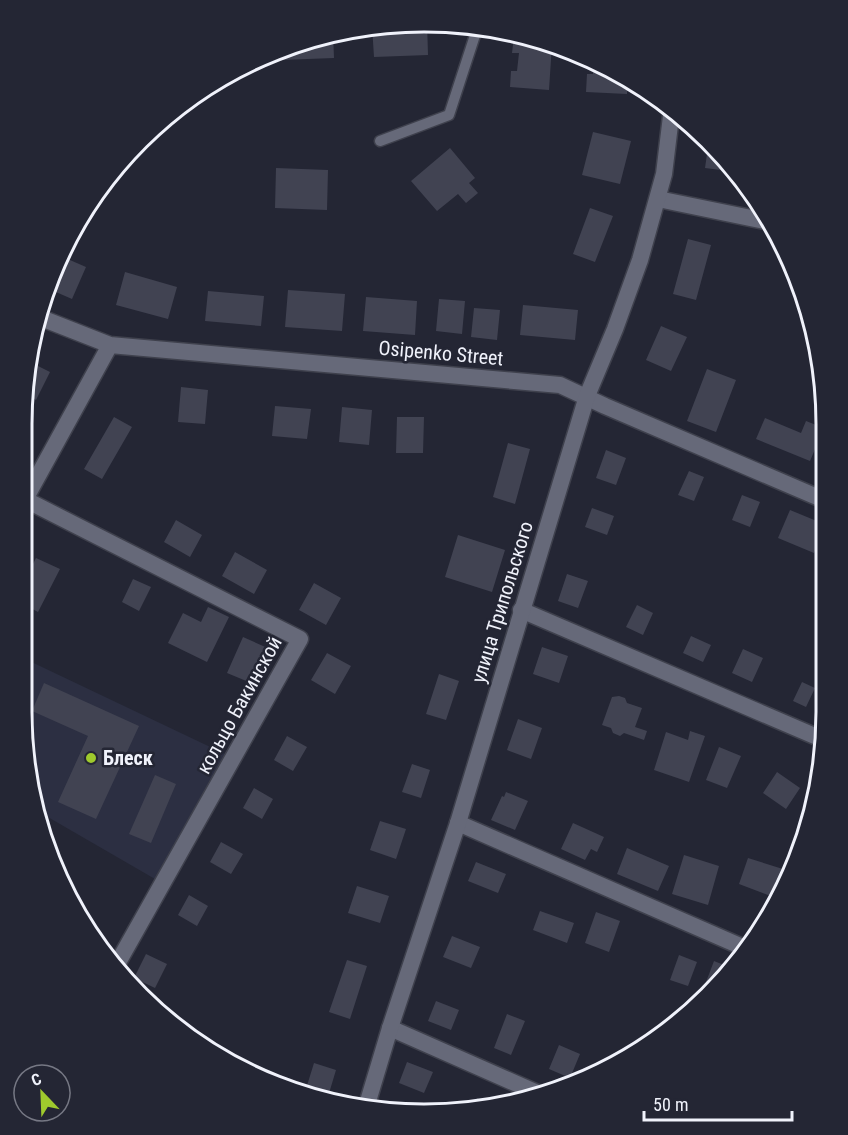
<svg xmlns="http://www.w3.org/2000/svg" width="848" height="1135" font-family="'Roboto Condensed',sans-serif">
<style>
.built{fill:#2c2f42}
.building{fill:#414352}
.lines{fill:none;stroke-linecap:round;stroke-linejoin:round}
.service-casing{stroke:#3f414d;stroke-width:13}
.minor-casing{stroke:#3f414d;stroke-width:19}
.tertiary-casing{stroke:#3f414d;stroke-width:19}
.service{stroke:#666979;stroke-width:10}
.minor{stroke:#666979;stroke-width:16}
.tertiary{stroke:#666979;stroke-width:16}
.poi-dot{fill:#9fca2d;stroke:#242634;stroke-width:2}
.labels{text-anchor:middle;stroke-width:5;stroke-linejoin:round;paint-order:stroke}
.street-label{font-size:20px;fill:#f0f2fb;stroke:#242634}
.poi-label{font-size:20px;font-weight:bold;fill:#f0f2fb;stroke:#242634;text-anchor:start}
.rim{fill:none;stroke:#f0f2fb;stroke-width:3}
</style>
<rect width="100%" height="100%" fill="#242634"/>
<!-- built -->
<path class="built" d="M21 657 225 754 155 879 34 809 21 711Z"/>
<!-- building -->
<path class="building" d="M427 21 428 55 374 57 372 26Z
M333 32 334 58 281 60 280 48Z
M514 36 532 38 552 44 549 90 510 87 511 71H517L519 53H512Z
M594 60 628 78 627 94 586 92 587 74H593Z
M593 132 631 141 620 184 582 175Z
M709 140 736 172 705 168Z
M450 148 475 178 469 183 478 193 466 203 458 194 437 211 411 181Z
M276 168 328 170 327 210 275 208Z
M590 208 613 216 595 262 573 254Z
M688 239 711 245 696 300 673 294Z
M63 257 86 267 72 299 49 289Z
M125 272 177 287 168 319 116 305Z
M288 290 345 294 342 331 285 327Z
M208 291 264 296 261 326 205 321Z
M366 297 417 301 415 335 363 331Z
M439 299 465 301 462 334 436 331Z
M523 305 578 310 575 340 520 335Z
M474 308 500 310 497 340 471 337Z
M661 326 687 337 671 371 646 360Z
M28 361 50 372 36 400 23 393Z
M707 369 736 380 716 432 687 421Z
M181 387 208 390 205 424 178 422Z
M275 406 311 409 307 439 272 436Z
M342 407 372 410 369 445 339 442Z
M114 417 132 427 102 479 84 469Z
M397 417H424L423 453H396Z
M765 418 801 433 806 421 824 428 810 461 756 439Z
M508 443 530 449 515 504 493 497Z
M606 450 626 458 616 485 596 478Z
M689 471 704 477 694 501 678 495Z
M742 495 760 502 750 527 732 520Z
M592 508 614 516 607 535 585 527Z
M790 510 824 524V531L814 553 778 538Z
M176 520 202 535 190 557 164 542Z
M458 535 505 550 492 592 445 577Z
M235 552 267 570 254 594 222 576Z
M36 558 60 569 38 612 21 603V588Z
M567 574 588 581 578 608 558 601Z
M133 579 151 587 139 611 122 602Z
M314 583 341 598 326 625 299 610Z
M637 605 653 613 643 635 626 627Z
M208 607 229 617 207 662 168 643 183 613 201 622Z
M691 636 711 645 703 662 683 653Z
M243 637 272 650 256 685 227 673Z
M542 647 568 656 559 683 533 674Z
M743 649 763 658 752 682 732 673Z
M327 653 351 666 335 694 311 680Z
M439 674 459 681 446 720 426 714Z
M802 682 815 688 806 707 793 701Z
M44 683 139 726 96 819 58 802 88 736 32 711Z
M619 696 625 698 627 703 642 708 635 727 647 731 644 740 624 733 620 736 613 733 611 728 602 725 612 697Z
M518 719 542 728 531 759 507 750Z
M690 731 705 736 689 782 654 770 666 732 688 740Z
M287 736 307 747 293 771 274 760Z
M719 747 741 756 727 788 706 780Z
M412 764 430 770 421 798 402 792Z
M777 772 800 788 786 809 763 793Z
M155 775 176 784 151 843 129 834Z
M254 788 273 799 262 819 243 808Z
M506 792 528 801 515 830 491 820 502 796 504 797Z
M380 821 406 829 396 859 370 850Z
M573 823 604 837 597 852 591 849 585 860 561 849Z
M221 842 243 854 231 874 210 862Z
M627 848 669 866 658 891 617 874Z
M684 855 719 866 708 905 672 894Z
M748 858 786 870 777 897 780 898 774 911 776 898 739 884Z
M476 862 506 874 498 893 468 881Z
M357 886 389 896 380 923 348 913Z
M189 895 208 906 197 926 178 915Z
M540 911 574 923 567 943 533 930Z
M596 912 620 921 609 952 585 943Z
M452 936 480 947 471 968 443 957Z
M146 954 167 964 155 988 134 978Z
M679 955 697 962 688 986 670 980Z
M347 960 367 966 350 1019 329 1012Z
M714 961 724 965 717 986 709 993 703 990Z
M436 1001 459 1010 451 1030 428 1021Z
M507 1014 525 1021 511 1055 494 1048Z
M559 1045 580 1054 570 1078 549 1069Z
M407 1062 433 1072 424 1093 399 1083Z
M314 1063 336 1070 327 1100 305 1092Z
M477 1098 493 1105 473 1109Z"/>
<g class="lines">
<defs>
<path id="service" d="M380 141 449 115 478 26"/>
<path id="minor" d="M658 199 770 222
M36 316 110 345 560 385 605 406 824 500
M24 499 300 639 116 966
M22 505 110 345
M521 610 824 740
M458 823 747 949
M390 1028 542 1095"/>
<path id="tertiary" d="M366 1108 390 1028 458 823 587 396 615 329 640 260 664 174 672 108"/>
</defs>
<!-- service casing -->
<use href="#service" class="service-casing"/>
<!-- minor casing -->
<use href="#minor" class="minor-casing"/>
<!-- tertiary casing -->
<use href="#tertiary" class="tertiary-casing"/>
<!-- service -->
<use href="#service" class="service"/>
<!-- minor -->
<use href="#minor" class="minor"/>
<!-- tertiary -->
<use href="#tertiary" class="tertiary"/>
</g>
<!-- markers -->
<circle class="poi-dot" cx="91" cy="758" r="6"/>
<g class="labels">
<!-- street labels -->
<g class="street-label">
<text transform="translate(441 353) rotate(5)" y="7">Osipenko Street</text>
<text transform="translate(502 602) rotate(-73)" y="7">улица Трипольского</text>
<text transform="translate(239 705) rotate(-61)" y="7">кольцо Бакинской</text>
</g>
<!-- poi labels -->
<g class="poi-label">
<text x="103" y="765">Блеск</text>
</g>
</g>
<!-- crop -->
<path d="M0 0H848V1135H0ZM424 32H424A392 392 0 0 1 816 424V712A392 392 0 0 1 424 1104H424A392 392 0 0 1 32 712V424A392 392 0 0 1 424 32Z" fill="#242634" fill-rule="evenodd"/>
<path class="rim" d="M424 32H424A392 392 0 0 1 816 424V712A392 392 0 0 1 424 1104H424A392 392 0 0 1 32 712V424A392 392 0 0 1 424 32Z"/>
<!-- north arrow -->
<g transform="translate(42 1093) rotate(337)"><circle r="28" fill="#242634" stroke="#767884" stroke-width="1.5"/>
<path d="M0-4.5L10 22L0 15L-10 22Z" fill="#9fca2d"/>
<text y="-9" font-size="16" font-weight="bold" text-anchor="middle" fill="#f0f2fb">С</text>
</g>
<!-- scale -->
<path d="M644 1111v9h148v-9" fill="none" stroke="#f0f2fb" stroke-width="3"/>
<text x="653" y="1111" font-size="18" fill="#f0f2fb" stroke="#242634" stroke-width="4.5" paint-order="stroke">50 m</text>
</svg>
